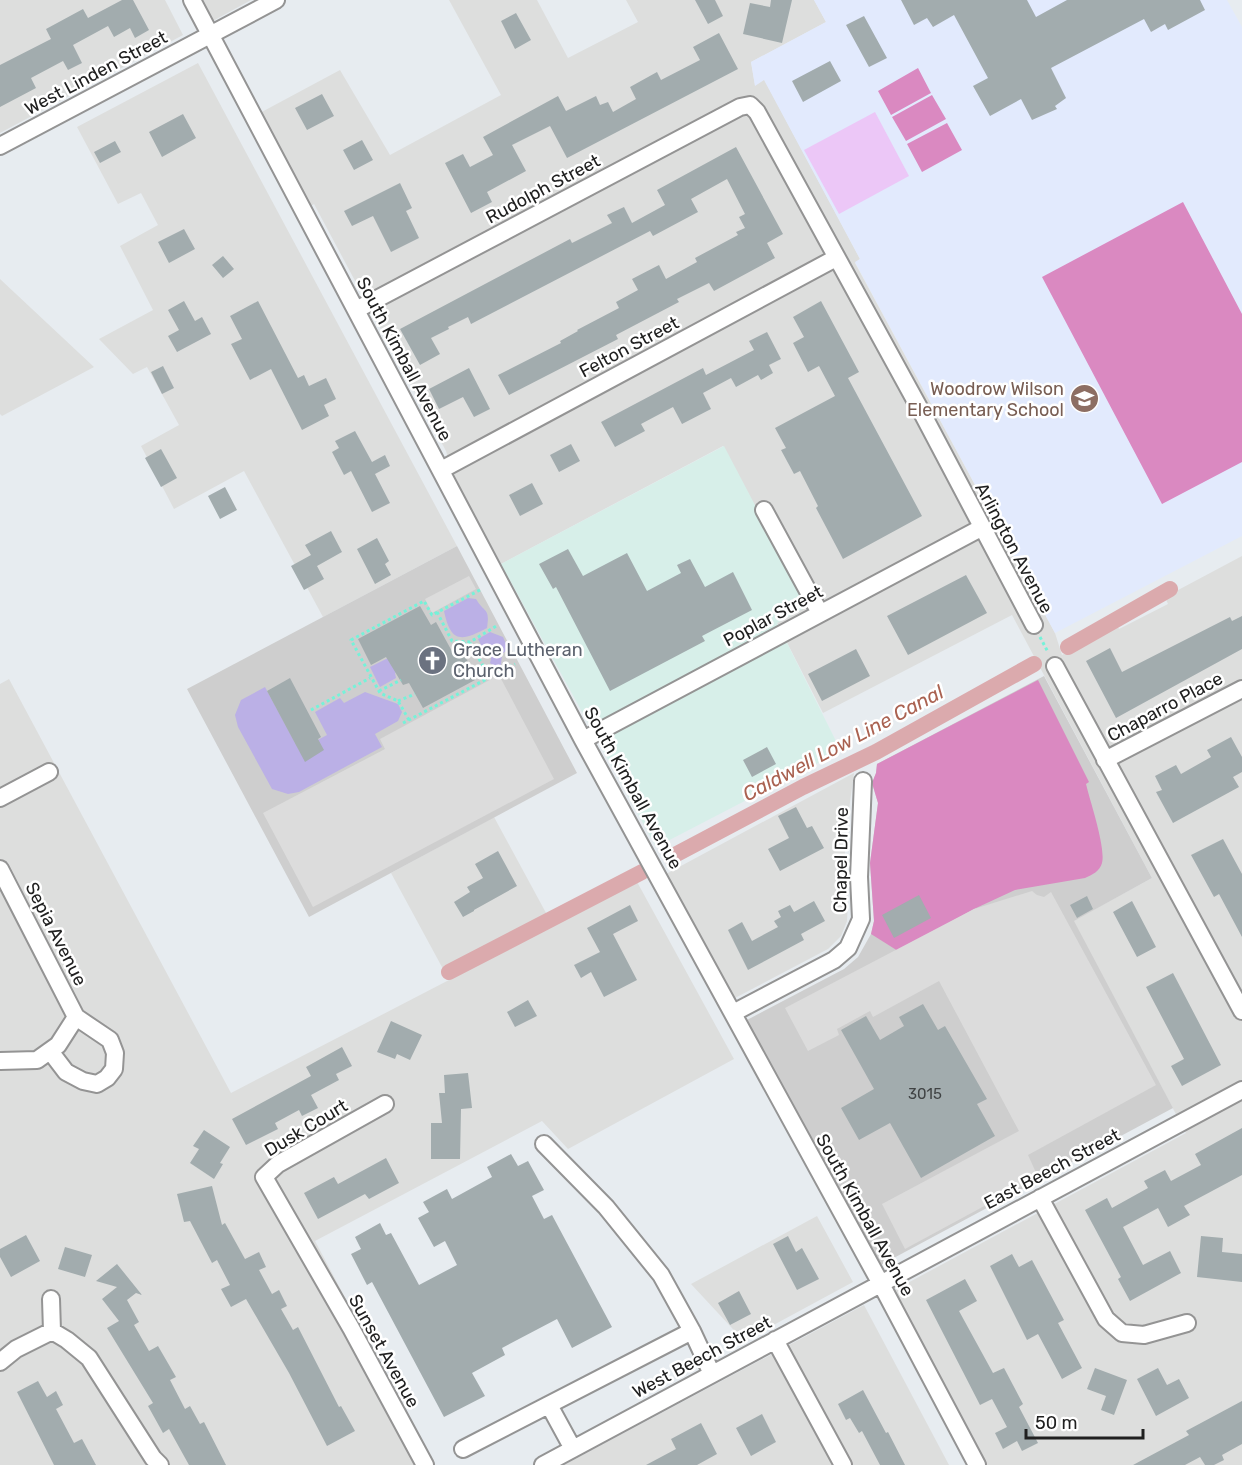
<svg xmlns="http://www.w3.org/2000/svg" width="1242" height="1465" font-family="Rubik,sans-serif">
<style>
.residential{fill:#dddedd}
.commercial{fill:#d7efe9}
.education{fill:#e2eafd}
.religious{fill:#cecece}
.grass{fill:#bbb0e6}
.park{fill:#ecc7f7}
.pitch{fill:#da89c1}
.parking{fill:#dcdcdc}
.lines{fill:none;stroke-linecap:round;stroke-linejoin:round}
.canal{stroke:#dbaaad;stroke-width:16}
.building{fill:#a2acae}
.minor-casing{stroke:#949494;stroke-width:20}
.path{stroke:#75f2d9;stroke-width:3;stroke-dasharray:3 3;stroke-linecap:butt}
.minor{stroke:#fff;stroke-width:16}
.labels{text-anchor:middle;stroke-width:5;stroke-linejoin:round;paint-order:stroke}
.number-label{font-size:15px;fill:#404344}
.street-label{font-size:18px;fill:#202020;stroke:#fff}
.education-label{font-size:18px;fill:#785e54;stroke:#fff;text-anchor:end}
.worship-label{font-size:18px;fill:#5b616d;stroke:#fff;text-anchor:start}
.water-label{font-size:20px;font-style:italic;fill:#aa6251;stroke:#fff}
</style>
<rect width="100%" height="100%" fill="#e7ecf0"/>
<!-- residential -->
<path class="residential" d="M0 0H165L183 35 0 133Z
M199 0H251L211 22Z
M449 0H537L568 58 638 22 626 0H814L826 22 751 62 755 85 764 79 860 259 855 263 1055 633 1062 655 1117 625 1119 629 1168 604 1165 597 1242 556V1465H983L891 1292 1186 1133 1073 921 1152 878 1012 615 823 713 777 623 808 606 723 446 501 564 454 478 446 451 314 204 308 208 258 114 340 70 390 155 501 95Z
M198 63 457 546 323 617 244 471 174 509 141 446 179 425 147 367 133 374 99 339 153 310 120 246 158 225 141 193 118 204 77 127Z
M0 279 94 367 2 416 0 414Z
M9 679 231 1093 449 980 391 873 494 817 552 924 636 880 734 1059 568 1149 542 1121 315 1241 434 1465H0V684Z
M854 773 846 831 844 870 848 902 847 921 841 936 828 949 733 999 666 874Z
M817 1216 853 1282 744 1341 691 1284Z
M864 1305 949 1465H564Z"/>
<!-- commercial -->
<path class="commercial" d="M724 446 808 606 777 623 841 751 656 847 501 564Z"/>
<!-- education -->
<path class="education" d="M814 0H1227L1242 27V536L1055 633 855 262 860 259 764 80 755 86 751 62 826 22Z"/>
<!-- religious -->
<path class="religious" d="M457 546 577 773 309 917 187 689Z
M1044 676 1152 878 1074 921 1173 1108 877 1267 745 1021 844 969 858 957 871 934 874 921 870 863 878 803 872 783 876 773 877 764Z"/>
<!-- grass -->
<path class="grass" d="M468 598 476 599C485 614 490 607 487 628 462 641 451 644 444 611Z
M490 632 503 637 507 646V650L502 654 501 665 496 668 490 663 492 654 483 649 478 639Z
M388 658 400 670 395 673 396 678 380 687 370 667Z
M265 687 299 750 327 735 315 712 340 698 344 703 365 692 398 704 402 712 398 721 375 734 382 747 299 792 288 794 272 789 238 727 235 715 241 700Z"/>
<!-- park -->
<path class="park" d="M875 112 909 176 839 214 804 150Z"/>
<!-- pitch -->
<path class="pitch" d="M918 68 931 93 891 115 878 91Z
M932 95 946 119 906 141 892 117Z
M947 123 962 150 922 172 907 144Z
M1183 202 1242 314V462L1162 504 1042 277Z
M1038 680 1089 782 1086 784C1090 801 1106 848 1102 863 1100 871 1092 875 1085 878L1015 890 974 909 898 951 871 934 874 921 870 863 878 803 872 783 876 773 877 764Z"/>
<!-- parking -->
<path class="parking" d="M469 576 476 589 432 613 425 599Z
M499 675 554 779 313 907 263 813 385 749 380 739Z
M1032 891 1037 895 1044 897 1051 892 1156 1085 1028 1155 1038 1177 905 1249 882 1204 1019 1131 939 981 873 1017 870 1011 837 1029 839 1035 808 1051 785 1008 974 909Z"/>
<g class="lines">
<!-- canal -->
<path class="canal" d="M1068 647 1170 589
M671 857 803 787 876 752 1034 664
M449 972 642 872"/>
</g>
<!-- building -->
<path class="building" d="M122 0H133L149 30 135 38 130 28 114 37 108 26 73 45 82 63 68 70 63 61 31 78 36 88 0 107V65L51 39 46 29 83 9 88 18Z
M695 0H715L723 16 708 24Z
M771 0H792L782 43 743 34 750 3 770 7Z
M901 0H1027L1036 17 1067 0H1200L1205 10 1168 30 1165 24 1151 32 1144 19 1051 68 1066 98 1055 106 1057 109 1032 120 1021 99 990 116 973 86 988 78 954 15 933 27 927 18 914 25Z
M516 13 531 40 515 49 501 21Z
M864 16 887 58 869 67 846 25Z
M719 33 738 69 567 158 550 126 512 145 526 171 487 192 492 202 471 213 445 163 463 154 470 167 493 155 483 137 558 96 566 111 596 96 600 105 608 102 613 112 636 99 630 87 657 72 661 80 700 60 693 47Z
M830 61 841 81 803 102 792 81Z
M322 94 334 116 307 130 295 108Z
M183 114 196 138 162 157 149 132Z
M362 140 373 160 354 170 343 150Z
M115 141 121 152 100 163 94 152Z
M736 147 783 234 767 243 775 258 714 291 709 283 677 299 679 302 616 335 618 339 509 395 498 375 561 343 560 341 578 331 577 330 619 308 616 302 638 290 632 279 659 265 666 279 697 262 695 258 738 235 736 232 745 228 739 217 745 214 727 179 691 199 698 212 653 236 650 231 471 324 468 317 448 327 449 329 431 338 440 354 420 365 400 329 570 239 572 243 612 223 607 215 624 207 632 223 665 205 657 190Z
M400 183 412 208 406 211 419 238 391 252 373 216 352 226 344 211Z
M184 229 195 249 169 263 158 242Z
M223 256 234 269 223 278 212 265Z
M184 301 195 321 202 317 211 334 177 352 168 336 179 330 168 310Z
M258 301 298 378 304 375 309 386 326 378 336 399 324 405 329 416 302 430 271 369 250 380 231 344 242 339 230 316Z
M821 301 859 372 848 378 922 516 843 559 816 508 818 506 800 471 794 474 781 450 786 448 775 428 835 396 819 366 808 372 793 343 804 337 793 317Z
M767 332 781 359 769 365 773 373 761 380 758 375 736 387 731 378 703 393 711 409 682 424 673 407 641 424 645 431 615 447 601 422 703 368 706 375 754 350 749 341Z
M163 366 174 388 162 394 151 372Z
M469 368 490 409 474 417 463 397 439 409 429 389Z
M355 431 372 462 385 455 390 466 375 474 390 503 372 512 351 471 344 475 332 452 339 448 335 441Z
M571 444 580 461 559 472 550 455Z
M161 449 177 478 161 487 145 458Z
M532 483 543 504 520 516 509 495Z
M225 487 237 510 220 519 208 496Z
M331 531 342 552 317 566 324 579 304 590 291 566 311 555 305 545Z
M377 538 389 561 385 564 391 575 375 584 357 549Z
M568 549 583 576 627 553 647 591 681 573 677 565 690 559 705 587 733 572 752 610 702 636 705 641 610 691 556 587 553 589 539 564Z
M966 575 987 613 908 655 887 616Z
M420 606 431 625 436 622 454 655 461 652 470 664 475 680 423 708 409 683 403 685 386 657 371 665 358 639Z
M1242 616V649L1116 718 1086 661 1110 648 1122 672 1230 617 1232 621Z
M856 649 870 676 822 701 808 674Z
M290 678 321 737 318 739 324 750 305 762 267 691Z
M1231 737 1242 757V772L1233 777 1239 787 1173 823 1156 792 1162 790 1155 776 1176 765 1181 774 1211 757 1207 750Z
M767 747 776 764 752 777 743 760Z
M796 807 807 828 812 826 824 848 780 871 768 849 789 838 778 816Z
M1223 839 1242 874V937L1219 894 1214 897 1191 855Z
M498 851 517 886 474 910V911L463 917 454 902 470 892 467 887 483 878 475 864Z
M919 895 931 918 894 938 882 915Z
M1087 896 1093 909 1077 918 1070 905Z
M814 901 825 921 801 934 804 940 748 970 728 930 742 922 752 941 778 927 774 921 781 917 778 911 790 905 794 912Z
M1132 901 1156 947 1137 957 1113 912Z
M630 905 638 921 613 934 637 980 604 997 591 972 581 978 574 965 600 952 587 928Z
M1173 973 1221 1065 1182 1086 1171 1066 1184 1059 1146 987Z
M528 1000 537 1016 515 1027 507 1012Z
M923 1004 938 1030 945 1026 987 1099 977 1104 995 1136 921 1178 890 1123 859 1140 841 1108 874 1089 841 1030 866 1016 880 1040 904 1026 899 1017Z
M391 1021 422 1035 410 1060 397 1054 395 1059 377 1052Z
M342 1047 352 1066 336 1074 339 1080 311 1095 318 1108 302 1116 299 1110 275 1123 278 1129 246 1145 232 1119 311 1076 306 1067Z
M468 1073 472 1108 461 1109 460 1159H431V1123H442L439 1093H445L444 1075Z
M1242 1128V1175L1184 1206 1190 1215 1168 1227 1158 1208 1123 1227 1143 1265 1170 1251 1181 1273 1130 1301 1118 1279 1121 1277 1085 1210 1107 1198 1112 1208 1148 1188 1144 1181 1165 1170 1171 1181 1201 1165 1195 1154Z
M204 1130 230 1147 220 1163 223 1164 214 1179 190 1163 199 1149 193 1146Z
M511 1154 518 1166 528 1161 544 1190 532 1196 544 1219 552 1215 612 1327 572 1348 557 1319 502 1348 505 1355 472 1373 485 1396 444 1417 372 1282 367 1285 351 1254 361 1249 355 1237 380 1223 386 1235 391 1233 419 1285 457 1265 445 1241 434 1247 418 1218 429 1212 423 1202 447 1189 452 1199 492 1177 487 1167Z
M386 1158 399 1183 369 1199 365 1194 318 1219 304 1193 334 1177 338 1184Z
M212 1186 222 1225 225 1223 245 1259 259 1252 266 1267 259 1270 272 1294 279 1290 287 1306 281 1309 293 1330 298 1327 339 1407 341 1406 355 1431 327 1446 289 1373 246 1299 231 1307 221 1289 230 1285 217 1260 212 1263 190 1221 184 1222 177 1194Z
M26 1235 40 1261 11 1277 0 1257V1249Z
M788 1236 796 1252 802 1248 819 1279 797 1290 773 1244Z
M1201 1236 1223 1238 1222 1252 1242 1254V1282L1197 1277Z
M65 1247 92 1255 85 1277 58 1269Z
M1012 1254 1019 1267 1032 1260 1064 1320 1058 1323 1082 1368 1062 1379 1038 1334 1027 1340 990 1266Z
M117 1264 142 1295 136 1293 127 1300 139 1322 134 1325 149 1351 158 1346 176 1377 170 1380 185 1409 190 1406 200 1424 204 1422 226 1465H189L169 1429 163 1433 148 1406 153 1403 107 1328 119 1321 102 1299 117 1287 96 1281Z
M965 1279 977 1301 959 1311 993 1373 1004 1368 1023 1404 1019 1407 1038 1443 1022 1451 1017 1441 1003 1449 995 1433 1007 1427 992 1399 980 1405 926 1300Z
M739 1291 751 1314 730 1325 718 1303Z
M1095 1368 1127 1380 1114 1415 1101 1410 1106 1396 1087 1389Z
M1158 1368 1167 1385 1179 1379 1189 1398 1156 1416 1137 1379Z
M38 1381 47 1397 56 1391 63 1405 56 1409 74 1443 82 1439 96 1465H54L17 1392Z
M863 1390 886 1433 888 1432 905 1465H880L862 1431 859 1433 850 1418 846 1420 838 1404Z
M1242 1401V1444L1222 1455 1224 1460 1214 1465H1205L1200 1457 1185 1465H1133L1189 1435 1186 1431Z
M762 1414 776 1442 751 1456 736 1428Z
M701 1423 717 1454 697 1465H646L676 1449 671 1439Z"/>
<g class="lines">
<defs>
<path id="minor" d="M192 0 583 740 881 1284 977 1465
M0 146 276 0
M356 310 740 107 750 105 757 112 921 411 1034 625
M441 470 836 258
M764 510 820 613
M1055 666 1242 1011
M583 740 981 528
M1105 760 1242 689
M0 798 49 772
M0 869 76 1017 110 1040 115 1053 114 1069 107 1078 97 1084 83 1081 66 1072 50 1051
M733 1013 834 960 848 948 861 919 859 877 863 781
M0 1061 37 1060 58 1045 76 1017
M385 1104 278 1164 264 1177 351 1328 425 1465
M544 1144 606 1207 661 1275 692 1331 712 1374
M1040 1198 1106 1319 1122 1333 1144 1335 1187 1323
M51 1299 52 1331
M775 1340 843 1465
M0 1362 16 1349 52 1331 67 1340 89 1358 153 1458 160 1465
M549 1405 573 1449
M463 1449 692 1331
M543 1465 1242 1090"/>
</defs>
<!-- minor casing -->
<use href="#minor" class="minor-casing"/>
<!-- path -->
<path class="path" d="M437 612 452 641 470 642 498 625
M1040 637 1048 652
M470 643 490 678
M454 650 466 643
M379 691 401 680
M398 701 415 694
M311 710 370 678
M409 720 398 701 380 693 351 640 424 601 432 615 480 590
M403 723 515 664"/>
<!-- minor -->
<use href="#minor" class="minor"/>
</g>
<!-- icons -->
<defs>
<symbol id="school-disc" viewBox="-11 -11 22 22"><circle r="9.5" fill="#8d6e63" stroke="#fff"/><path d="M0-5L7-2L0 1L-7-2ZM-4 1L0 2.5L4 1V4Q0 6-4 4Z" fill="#fff"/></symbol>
<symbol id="church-disc" viewBox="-11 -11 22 22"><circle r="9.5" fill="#6b7280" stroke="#fff"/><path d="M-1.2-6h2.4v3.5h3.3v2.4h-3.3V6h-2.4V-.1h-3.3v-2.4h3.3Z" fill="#fff"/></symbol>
</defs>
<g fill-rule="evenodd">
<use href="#school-disc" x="1068" y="382" width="33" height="33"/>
<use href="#church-disc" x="416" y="644" width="33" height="33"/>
</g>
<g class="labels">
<!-- number labels -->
<g class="number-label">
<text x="925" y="1099">3015</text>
</g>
<!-- street labels -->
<g class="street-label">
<text transform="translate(96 73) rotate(-28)" y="6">West Linden Street</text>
<text transform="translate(543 189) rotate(-28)" y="6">Rudolph Street</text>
<text transform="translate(629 347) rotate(-28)" y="6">Felton Street</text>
<text transform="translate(404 359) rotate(62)" y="6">South Kimball Avenue</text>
<text transform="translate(1014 548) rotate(62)" y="6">Arlington Avenue</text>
<text transform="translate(773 616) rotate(-28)" y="6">Poplar Street</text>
<text transform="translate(1165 707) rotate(-28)" y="6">Chaparro Place</text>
<text transform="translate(633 788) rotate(61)" y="6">South Kimball Avenue</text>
<text transform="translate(841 860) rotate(-89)" y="6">Chapel Drive</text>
<text transform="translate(56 934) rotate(63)" y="6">Sepia Avenue</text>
<text transform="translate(306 1128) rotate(-31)" y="6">Dusk Court</text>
<text transform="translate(1052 1169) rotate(-28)" y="6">East Beech Street</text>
<text transform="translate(865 1215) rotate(61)" y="6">South Kimball Avenue</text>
<text transform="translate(384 1351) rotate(61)" y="6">Sunset Avenue</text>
<text transform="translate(702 1357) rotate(-28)" y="6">West Beech Street</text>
</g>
<!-- education labels -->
<g class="education-label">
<text x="1064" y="395">Woodrow Wilson<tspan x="1064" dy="21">Elementary School</tspan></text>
</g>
<!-- worship labels -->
<g class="worship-label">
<text x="453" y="656">Grace Lutheran<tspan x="453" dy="21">Church</tspan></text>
</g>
<!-- water labels -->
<g class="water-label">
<text transform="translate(843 743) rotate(-28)" y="7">Caldwell Low Line Canal</text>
</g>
</g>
<!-- scale -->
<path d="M1026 1429v9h117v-9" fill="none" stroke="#202020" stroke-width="3"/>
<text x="1035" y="1429" font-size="18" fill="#202020" stroke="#ffffff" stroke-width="4.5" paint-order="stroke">50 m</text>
</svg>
